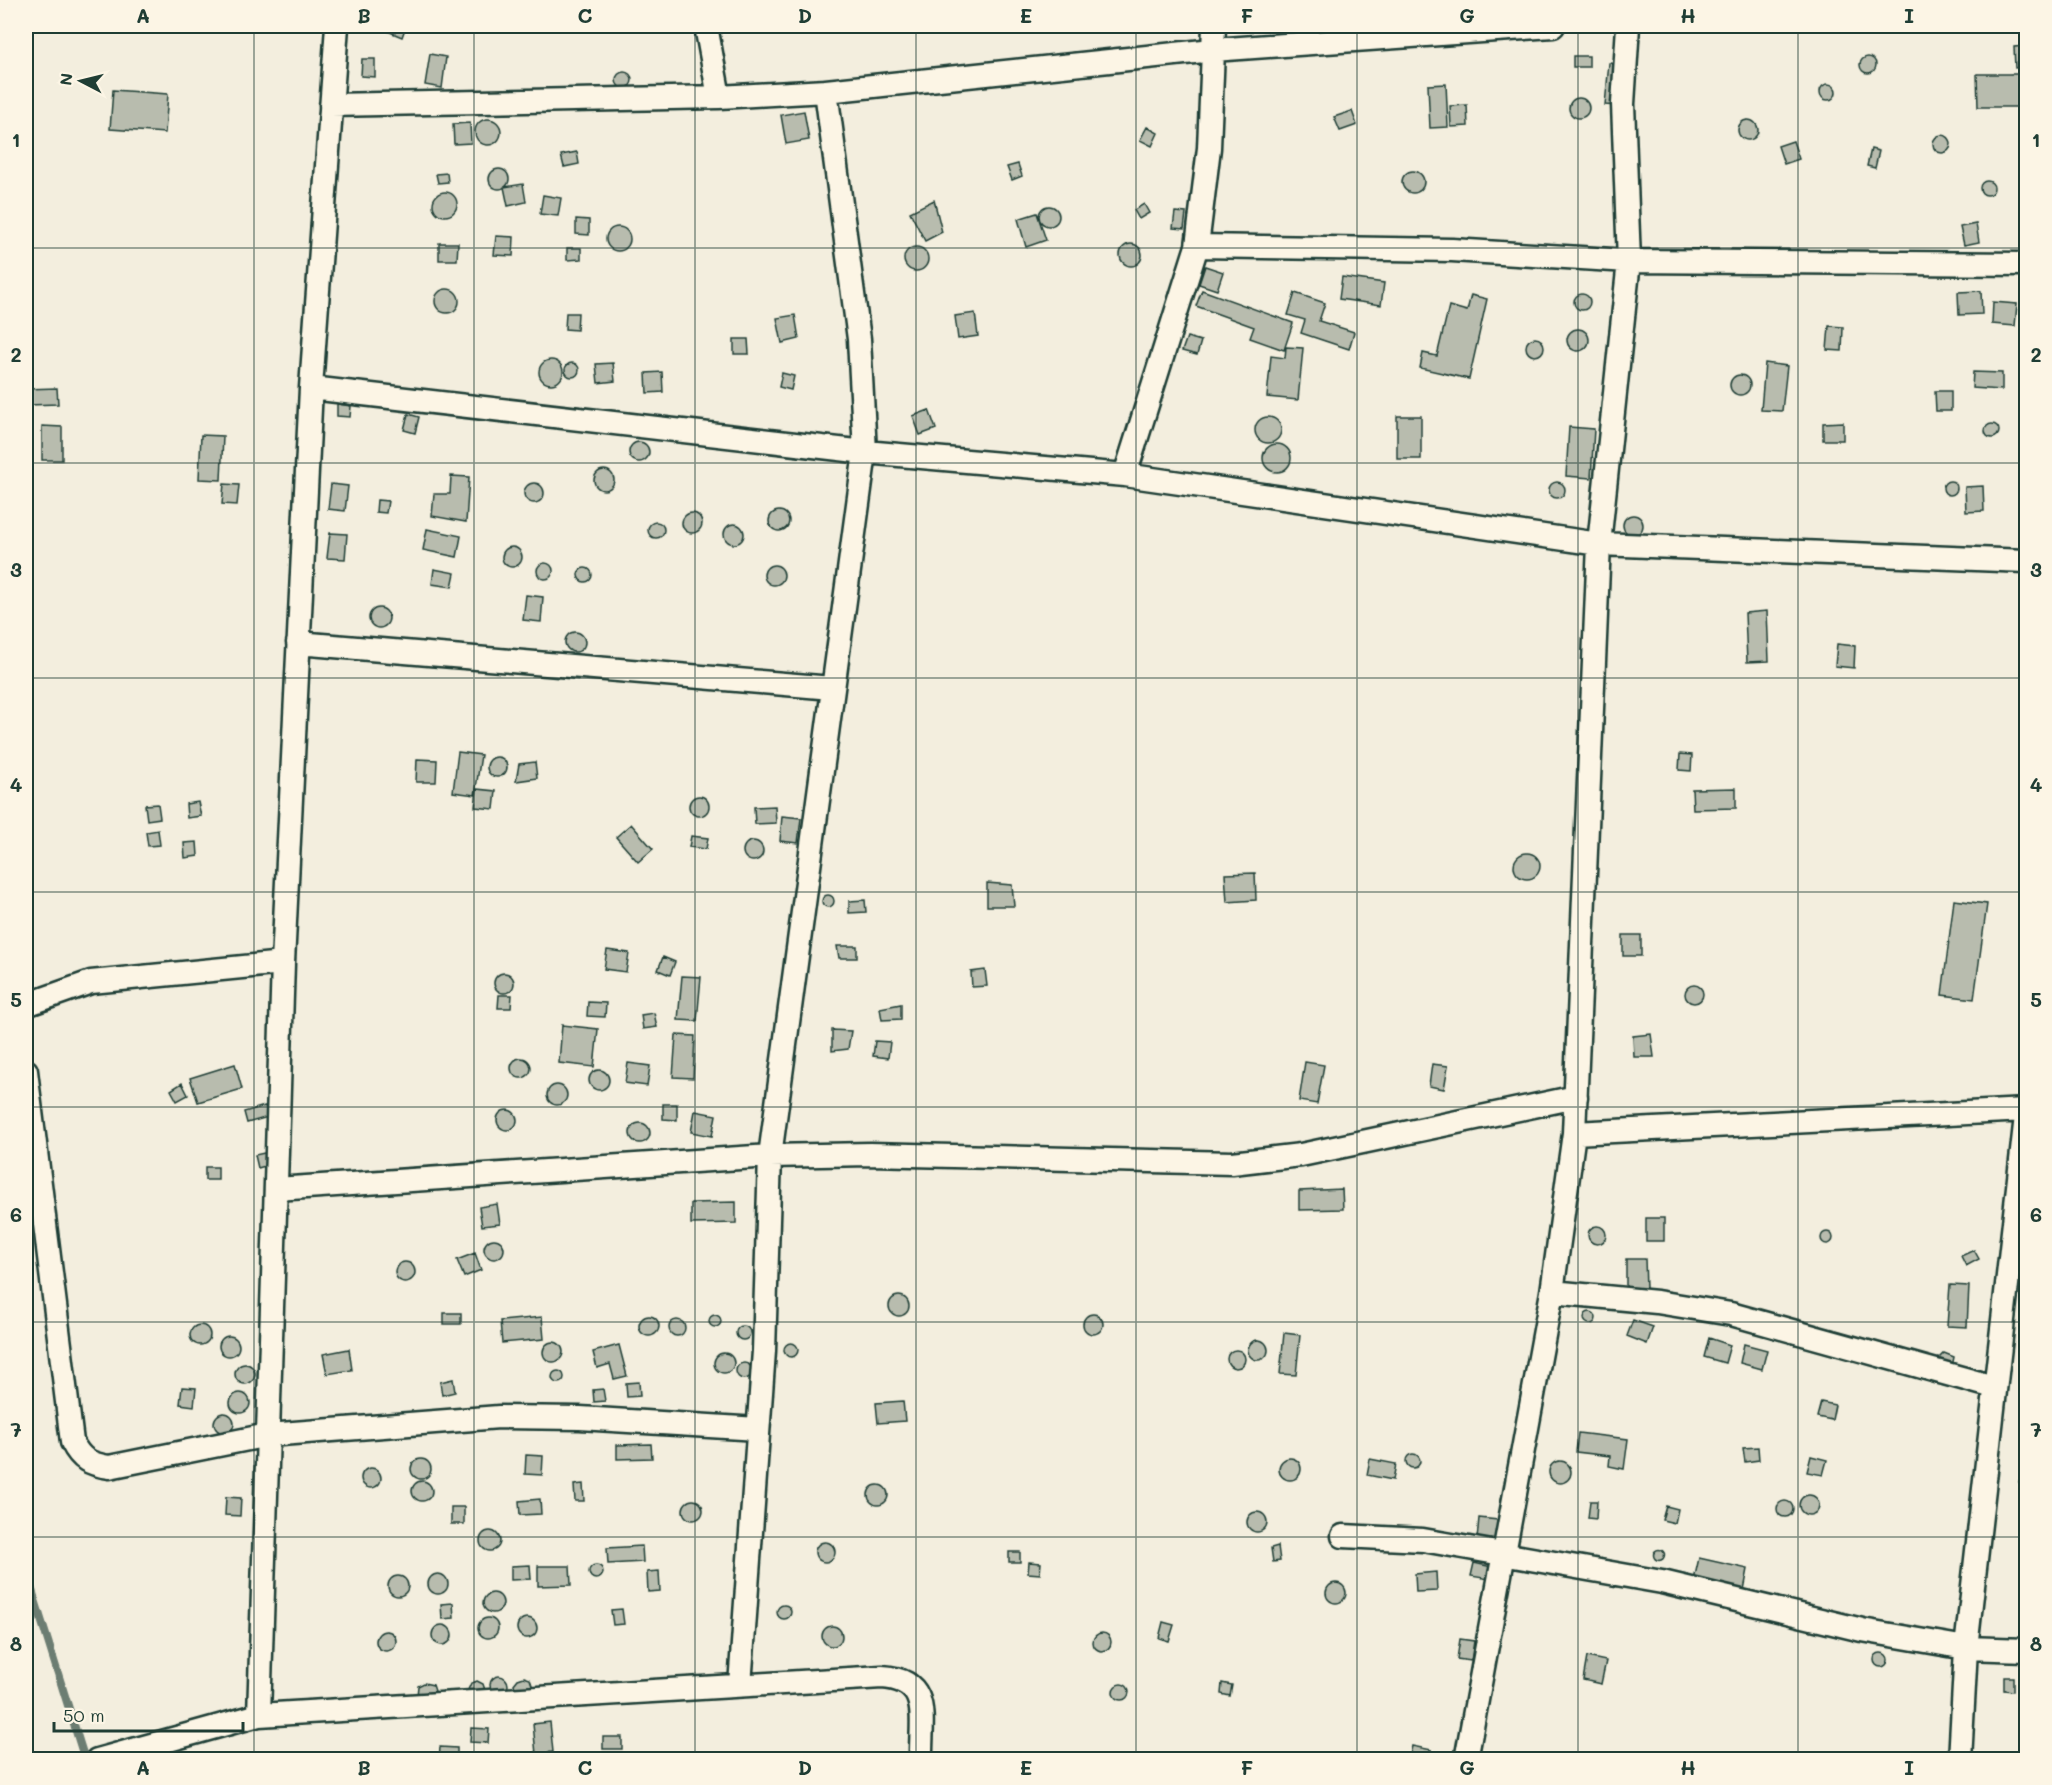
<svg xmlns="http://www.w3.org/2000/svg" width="2052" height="1785" font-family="Mali,sans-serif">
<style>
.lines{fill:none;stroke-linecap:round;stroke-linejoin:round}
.stream{stroke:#6c7d72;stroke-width:8}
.building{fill:#b8bcae;stroke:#1f3d34;stroke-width:1.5}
.minor-casing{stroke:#1f3d34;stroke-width:27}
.minor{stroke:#fcf5e5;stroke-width:22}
.grid{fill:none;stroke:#1f3d34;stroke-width:1.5;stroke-opacity:0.55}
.neatline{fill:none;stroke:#1f3d34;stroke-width:2}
.grid-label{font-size:20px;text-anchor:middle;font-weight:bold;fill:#1f3d34}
</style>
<rect width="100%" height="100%" fill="#f3eede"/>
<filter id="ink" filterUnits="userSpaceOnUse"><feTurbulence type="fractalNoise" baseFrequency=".0167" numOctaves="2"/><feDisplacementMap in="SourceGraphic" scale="12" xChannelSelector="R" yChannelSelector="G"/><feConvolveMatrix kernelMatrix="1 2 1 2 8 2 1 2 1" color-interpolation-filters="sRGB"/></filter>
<g filter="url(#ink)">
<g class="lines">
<!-- stream -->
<path class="stream" d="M26 1571 85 1760"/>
</g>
<!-- building -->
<path class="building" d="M386 26H406L402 37 385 30Z
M2026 46V67L2015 68 2014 47Z
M430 54 446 57 442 88 425 85Z
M1573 56H1589V67H1573Z
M1860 65a8 8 0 1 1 16 0a8 8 0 1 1-16 0Z
M362 59H375V77L361 76Z
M1609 63 1620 64 1618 106 1605 105Z
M616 80a8 8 0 1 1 16 0a8 8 0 1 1-16 0Z
M1977 74H2026V107H1978Z
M1820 92a8 8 0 1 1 16 0a8 8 0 1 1-16 0Z
M1446 84 1448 127 1430 128 1428 85Z
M113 90 168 94 165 133 110 129Z
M1569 108a10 10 0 1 1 20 0a10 10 0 1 1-20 0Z
M1467 105 1468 126 1451 127 1450 106Z
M804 111 809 140 786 144 781 115Z
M1352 111 1357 125 1340 131 1334 117Z
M475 132a13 13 0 1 1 26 0a13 13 0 1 1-26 0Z
M1738 130a10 10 0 1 1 20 0a10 10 0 1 1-20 0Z
M470 123 471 143 454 144 453 124Z
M1147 127 1158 133 1152 146 1140 140Z
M1933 144a9 9 0 1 1 18 0a9 9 0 1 1-18 0Z
M1793 141 1799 159 1784 164 1778 146Z
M1871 149 1879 151 1875 168 1867 166Z
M577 152 579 164 564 167 561 155Z
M1018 164 1022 176 1012 180 1007 167Z
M489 179a10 10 0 1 1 20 0a10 10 0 1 1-20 0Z
M1402 182a11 11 0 1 1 22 0a11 11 0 1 1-22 0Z
M447 173 448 182 438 183 436 174Z
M1980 188a7 7 0 1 1 14 0a7 7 0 1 1-14 0Z
M523 184 526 202 508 206 504 187Z
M433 204a12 12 0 1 1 24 0a12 12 0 1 1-24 0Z
M543 195 561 198 558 216 540 214Z
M934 200 942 232 925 241 910 212Z
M1144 204 1149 213 1139 219 1134 210Z
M1039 216a10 10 0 1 1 20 0a10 10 0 1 1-20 0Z
M1175 212 1186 213 1184 229 1173 228Z
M1037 213 1046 240 1026 247 1018 219Z
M576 219 589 220V235L576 234Z
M1976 224 1979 242 1964 245 1960 227Z
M606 239a12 12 0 1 1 24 0a12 12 0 1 1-24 0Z
M496 236 514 237 513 256 494 255Z
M439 243H458L457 260H439Z
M1120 255a11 11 0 1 1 22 0a11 11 0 1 1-22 0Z
M904 259a12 12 0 1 1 24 0a12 12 0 1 1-24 0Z
M567 248H581V259L567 260Z
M1205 266 1223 272 1217 290 1199 284Z
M1342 277 1384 283 1381 305 1339 299Z
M435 301a12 12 0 1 1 24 0a12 12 0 1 1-24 0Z
M1202 290 1293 323 1284 350 1250 338 1254 327 1196 306Z
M1981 291 1982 314 1959 315 1958 292Z
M1295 293 1325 303 1319 321 1354 332 1349 349 1301 333 1305 320 1288 315Z
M1574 302a8 8 0 1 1 16 0a8 8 0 1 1-16 0Z
M1471 295 1487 299 1469 379 1420 368 1423 353 1437 356 1449 306 1467 311Z
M1993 302 2017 304 2015 326 1992 324Z
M566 313H578L577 330 565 329Z
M975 313 978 336 958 339 955 316Z
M795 315 799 339 782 343 777 318Z
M1829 326 1843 327 1842 351 1827 350Z
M1567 340a11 11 0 1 1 22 0a11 11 0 1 1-22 0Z
M1187 337 1201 341 1197 355 1182 351Z
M1526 347a9 9 0 1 1 18 0a9 9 0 1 1-18 0Z
M734 339H748L749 354H734Z
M1286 347 1303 348 1298 400 1267 397 1271 356 1285 358Z
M539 372a12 12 0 1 1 24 0a12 12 0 1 1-24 0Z
M613 363 615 381 598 383 596 364Z
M1765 363 1787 366 1782 411 1761 410Z
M565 370a7 7 0 1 1 14 0a7 7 0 1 1-14 0Z
M662 372 663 392 647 393 646 373Z
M1973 372 2002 373V390L1972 388Z
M782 373 794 376 791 390 779 387Z
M1730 385a10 10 0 1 1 20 0a10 10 0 1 1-20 0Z
M57 388 58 404 28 405 26 389Z
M1935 391H1951V411H1936Z
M337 404 351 406 350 417 337 416Z
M929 410 936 429 920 435 913 416Z
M408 414 419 417 415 433 404 430Z
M1397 416H1421V459H1397Z
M1255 430a13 13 0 1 1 26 0a13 13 0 1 1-26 0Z
M1843 422V440H1823V423Z
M1985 431a7 7 0 1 1 14 0a7 7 0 1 1-14 0Z
M42 426 62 427V460H42Z
M1569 427 1594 429 1591 478 1566 476Z
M201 435 223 436 221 480 199 479Z
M629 452a10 10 0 1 1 20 0a10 10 0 1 1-20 0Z
M1263 458a14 14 0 1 1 28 0a14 14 0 1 1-28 0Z
M594 480a10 10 0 1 1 20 0a10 10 0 1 1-20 0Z
M451 476 469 477 466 522 432 516 434 494H450Z
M1943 488a7 7 0 1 1 14 0a7 7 0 1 1-14 0Z
M1549 490a8 8 0 1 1 16 0a8 8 0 1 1-16 0Z
M524 493a10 10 0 1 1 20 0a10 10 0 1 1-20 0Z
M224 484 239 485 237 505 222 504Z
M331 484 348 486 345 511 328 509Z
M1983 486 1984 511 1966 512 1965 487Z
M377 500 388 501 386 513 376 512Z
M769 521a10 10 0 1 1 20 0a10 10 0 1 1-20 0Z
M682 523a10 10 0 1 1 20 0a10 10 0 1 1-20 0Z
M1623 525a10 10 0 1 1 20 0a10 10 0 1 1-20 0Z
M648 530a8 8 0 1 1 16 0a8 8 0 1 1-16 0Z
M724 534a10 10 0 1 1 20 0a10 10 0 1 1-20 0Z
M427 529 461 536 457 557 423 550Z
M330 533 347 534 345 559 327 558Z
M502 557a10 10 0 1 1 20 0a10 10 0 1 1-20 0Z
M537 571a8 8 0 1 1 16 0a8 8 0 1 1-16 0Z
M764 575a10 10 0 1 1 20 0a10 10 0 1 1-20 0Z
M578 575a7 7 0 1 1 14 0a7 7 0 1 1-14 0Z
M434 569 455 573 452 587 432 584Z
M526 595 543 597 541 622 523 620Z
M369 618a10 10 0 1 1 20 0a10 10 0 1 1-20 0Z
M1767 611 1769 661 1747 662 1745 613Z
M565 642a10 10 0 1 1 20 0a10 10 0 1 1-20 0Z
M1837 644 1855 646 1854 668 1835 666Z
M458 752 481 755 475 795 453 792Z
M1680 754 1692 755 1691 771 1679 770Z
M487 767a10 10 0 1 1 20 0a10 10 0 1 1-20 0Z
M417 759 437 760 436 782H416Z
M535 762 537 778 516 781 519 764Z
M1736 788V808L1693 809 1692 789Z
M477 789 496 791 494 809 475 807Z
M689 806a10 10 0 1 1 20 0a10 10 0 1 1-20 0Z
M198 802 201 816 187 818 186 804Z
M158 804 160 818 147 820 145 805Z
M775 806 776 823 755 824 754 807Z
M782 816 801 818 798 843 780 841Z
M631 824 653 849 638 862 616 837Z
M158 830 160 845 148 846 146 832Z
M691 836 708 838 706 849 689 847Z
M743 851a10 10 0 1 1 20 0a10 10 0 1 1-20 0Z
M197 842 198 856 185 858 184 843Z
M1514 866a13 13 0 1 1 26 0a13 13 0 1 1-26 0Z
M1255 873 1256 900 1227 902 1225 874Z
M987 883 1012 885 1014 906H987Z
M822 901a6 6 0 1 1 12 0a6 6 0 1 1-12 0Z
M865 900 866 912 849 913V901Z
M1954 900 1987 904 1974 999 1942 995Z
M1623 935H1641V956H1623Z
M837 946H857V958H839Z
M607 950 629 953 626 972 604 969Z
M663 957 675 962 670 975 658 970Z
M985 970 987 986 972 987 971 972Z
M494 983a10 10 0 1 1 20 0a10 10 0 1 1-20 0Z
M682 976 701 977 697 1021 678 1020Z
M1685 994a9 9 0 1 1 18 0a9 9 0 1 1-18 0Z
M499 995H512L511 1008H498Z
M588 1002 606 1003 605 1017 587 1016Z
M901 1004V1019L882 1020 880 1008Z
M654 1013 657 1027 643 1029 641 1015Z
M562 1025 598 1029 594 1067 559 1063Z
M832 1030 851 1031 848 1049 832 1051Z
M1651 1034 1654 1057H1634L1633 1036Z
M676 1035 695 1036 693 1078 673 1077Z
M875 1041 890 1042 888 1058 873 1056Z
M511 1068a10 10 0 1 1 20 0a10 10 0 1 1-20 0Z
M1305 1062 1324 1065 1317 1104 1299 1101Z
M628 1063 650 1066 647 1086 625 1083Z
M235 1064 242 1089 198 1102 190 1078Z
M1432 1064 1448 1066 1444 1089 1429 1086Z
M589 1080a10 10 0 1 1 20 0a10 10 0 1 1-20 0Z
M182 1083 188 1095 177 1101 171 1090Z
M547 1095a10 10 0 1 1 20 0a10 10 0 1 1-20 0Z
M663 1104H677V1120L663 1119Z
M265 1106 268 1117 247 1123 244 1112Z
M497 1120a10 10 0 1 1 20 0a10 10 0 1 1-20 0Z
M695 1111 716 1115 712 1136 691 1132Z
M630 1133a10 10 0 1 1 20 0a10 10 0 1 1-20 0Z
M269 1152 272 1164 258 1168 255 1155Z
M205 1167H218V1180H205Z
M1342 1189 1343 1209 1299 1210V1191Z
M736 1202V1223L691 1224V1203Z
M497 1204 500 1224 482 1226 479 1207Z
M1646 1218H1664V1241H1646Z
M1588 1235a9 9 0 1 1 18 0a9 9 0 1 1-18 0Z
M1821 1238a6 6 0 1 1 12 0a6 6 0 1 1-12 0Z
M484 1249a10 10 0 1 1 20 0a10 10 0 1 1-20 0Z
M1974 1250 1979 1259 1966 1266 1961 1256Z
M475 1253 481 1270 464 1277 457 1260Z
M1626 1259H1645L1646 1288H1626Z
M395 1272a10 10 0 1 1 20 0a10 10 0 1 1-20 0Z
M1950 1285 1969 1286 1967 1327 1947 1326Z
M889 1306a10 10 0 1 1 20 0a10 10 0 1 1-20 0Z
M1584 1318a6 6 0 1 1 12 0a6 6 0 1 1-12 0Z
M444 1313H461V1324H444Z
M1083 1324a10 10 0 1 1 20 0a10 10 0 1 1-20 0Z
M709 1321a6 6 0 1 1 12 0a6 6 0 1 1-12 0Z
M639 1326a10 10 0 1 1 20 0a10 10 0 1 1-20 0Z
M542 1317 544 1339 502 1343 500 1321Z
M669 1328a8 8 0 1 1 16 0a8 8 0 1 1-16 0Z
M1633 1320 1653 1327 1647 1344 1627 1336Z
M190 1335a10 10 0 1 1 20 0a10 10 0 1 1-20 0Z
M736 1333a7 7 0 1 1 14 0a7 7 0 1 1-14 0Z
M1284 1333 1300 1335 1296 1375 1280 1374Z
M219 1346a10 10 0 1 1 20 0a10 10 0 1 1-20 0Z
M1709 1338 1730 1345 1725 1363 1704 1357Z
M1248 1350a10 10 0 1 1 20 0a10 10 0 1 1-20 0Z
M543 1352a10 10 0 1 1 20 0a10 10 0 1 1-20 0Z
M784 1350a7 7 0 1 1 14 0a7 7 0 1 1-14 0Z
M1744 1344 1767 1350 1762 1369 1740 1363Z
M619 1345 627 1376 614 1379 610 1364 597 1368 593 1352Z
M349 1349 352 1370 327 1374 323 1354Z
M1227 1359a9 9 0 1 1 18 0a9 9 0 1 1-18 0Z
M1944 1353 1954 1357 1952 1367 1937 1360Z
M714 1363a10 10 0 1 1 20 0a10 10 0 1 1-20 0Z
M736 1371a8 8 0 1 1 16 0a8 8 0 1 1-16 0Z
M235 1374a10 10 0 1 1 20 0a10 10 0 1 1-20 0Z
M552 1377a6 6 0 1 1 12 0a6 6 0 1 1-12 0Z
M453 1379 455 1392 442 1395 440 1382Z
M639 1382 640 1396 627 1397 626 1383Z
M182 1387 196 1388 194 1406 180 1404Z
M603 1389 605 1401 594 1402 593 1390Z
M230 1403a10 10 0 1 1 20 0a10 10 0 1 1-20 0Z
M903 1401 905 1421 878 1423 876 1403Z
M1821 1402 1835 1405 1832 1420 1817 1417Z
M214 1423a10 10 0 1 1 20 0a10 10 0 1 1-20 0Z
M1578 1433 1628 1439 1624 1469 1609 1466 1610 1456 1576 1452Z
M651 1444 652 1458 617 1459V1445Z
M1758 1447 1759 1460 1745 1462 1743 1448Z
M1406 1461a7 7 0 1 1 14 0a7 7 0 1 1-14 0Z
M526 1455 543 1456 542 1475 525 1474Z
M1811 1456 1827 1460 1823 1475 1807 1472Z
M1279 1469a11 11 0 1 1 22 0a11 11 0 1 1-22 0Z
M1370 1459 1396 1464 1393 1480 1367 1475Z
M411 1469a10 10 0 1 1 20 0a10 10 0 1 1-20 0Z
M1549 1472a11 11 0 1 1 22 0a11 11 0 1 1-22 0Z
M2024 1462 2026 1463V1485L2019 1483Z
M361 1478a10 10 0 1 1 20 0a10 10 0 1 1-20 0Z
M412 1491a10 10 0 1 1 20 0a10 10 0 1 1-20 0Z
M583 1484 584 1501H575L574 1485Z
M868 1495a10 10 0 1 1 20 0a10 10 0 1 1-20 0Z
M1799 1505a10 10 0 1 1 20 0a10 10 0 1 1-20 0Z
M226 1497 241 1498 240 1516 225 1515Z
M540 1499 541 1514 520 1515 519 1501Z
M683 1510a10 10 0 1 1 20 0a10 10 0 1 1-20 0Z
M1777 1509a8 8 0 1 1 16 0a8 8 0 1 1-16 0Z
M1590 1501H1597L1596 1519 1588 1518Z
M1666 1506 1678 1509 1675 1523 1662 1520Z
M451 1507H464V1524H451Z
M1247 1522a10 10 0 1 1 20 0a10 10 0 1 1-20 0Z
M1479 1518 1498 1520 1495 1542 1477 1540Z
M480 1541a10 10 0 1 1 20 0a10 10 0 1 1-20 0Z
M815 1552a10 10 0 1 1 20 0a10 10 0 1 1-20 0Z
M642 1546 643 1562 608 1564 607 1548Z
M1278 1546 1280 1561 1273 1562 1271 1548Z
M1653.5 1555a5.5 5.5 0 1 1 11 0a5.5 5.5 0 1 1-11 0Z
M1009 1552H1020V1562H1009Z
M1699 1558 1748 1569 1744 1590 1694 1580Z
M1029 1562 1041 1563 1040 1574 1028 1573Z
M1474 1563 1492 1567 1489 1579 1471 1576Z
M530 1565 531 1579 511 1580V1566Z
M589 1572a7 7 0 1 1 14 0a7 7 0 1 1-14 0Z
M538 1566H570L571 1585 538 1586Z
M659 1571 660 1591 648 1592 647 1572Z
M1436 1572 1437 1591 1416 1592 1415 1574Z
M428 1584a10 10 0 1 1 20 0a10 10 0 1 1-20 0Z
M388 1586a10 10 0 1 1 20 0a10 10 0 1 1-20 0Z
M1326 1593a10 10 0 1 1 20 0a10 10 0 1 1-20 0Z
M483 1603a10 10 0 1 1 20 0a10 10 0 1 1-20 0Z
M453 1603 454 1618 442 1619 441 1604Z
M777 1612a7 7 0 1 1 14 0a7 7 0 1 1-14 0Z
M622 1609 624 1624 613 1625 611 1610Z
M517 1628a10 10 0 1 1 20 0a10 10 0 1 1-20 0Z
M478 1628a10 10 0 1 1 20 0a10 10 0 1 1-20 0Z
M1163 1622 1174 1625 1169 1641 1159 1638Z
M432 1635a10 10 0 1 1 20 0a10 10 0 1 1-20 0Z
M822 1636a10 10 0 1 1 20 0a10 10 0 1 1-20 0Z
M376 1641a10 10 0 1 1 20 0a10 10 0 1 1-20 0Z
M1093 1642a9 9 0 1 1 18 0a9 9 0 1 1-18 0Z
M1460 1639 1474 1641 1471 1661 1457 1659Z
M1874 1660a7 7 0 1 1 14 0a7 7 0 1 1-14 0Z
M1587 1657 1606 1661 1601 1684 1583 1680Z
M490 1685a9 9 0 1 1 18 0a9 9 0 1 1-18 0Z
M524 1677 530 1679 533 1688 516 1693 514 1684 518 1679Z
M2004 1677H2013V1691L2004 1690Z
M477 1681 483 1684 486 1693 467 1692 471 1683Z
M424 1683 433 1685 436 1694 417 1696 418 1686Z
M1222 1683 1232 1685 1230 1696 1221 1694Z
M1113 1692a8 8 0 1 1 16 0a8 8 0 1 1-16 0Z
M550 1722 553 1752 536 1754 533 1724Z
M471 1728 489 1729 488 1743 470 1742Z
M603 1737H622V1749H603Z
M1412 1746 1432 1750 1430 1760H1409Z
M440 1747 457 1748V1760H439Z"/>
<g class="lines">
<defs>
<path id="minor" d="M706 26 719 97
M331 105 719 97 826 91 1213 50 1553 26
M1197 246 1452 250 1629 261 2026 264
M311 388 865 452 1125 475 1599 544 2026 561
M1125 475 1197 246 1209 148 1214 26
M298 643 832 688
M26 1005 91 982 283 963
M26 1071 72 1442C81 1460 90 1464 109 1467L268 1435 499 1417 580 1418 758 1429
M1574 1133 2026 1110
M276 1189 770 1156 870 1154 1232 1163 1301 1155 1576 1097
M1552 1292 1657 1302 1731 1314 1994 1387
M1343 1536 1423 1540 1662 1582 1862 1630 1966 1648 2026 1650
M740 1685 764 1351 770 1156 865 452 859 339 826 91
M259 1715 283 963 311 388 337 26
M97 1760 259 1715 882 1677C933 1680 920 1720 921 1760
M1466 1760 1552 1292 1574 1133 1599 544 1629 261 1623 104 1628 26
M1960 1760 1966 1648 2026 1116"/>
</defs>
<!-- minor casing -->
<use href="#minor" class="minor-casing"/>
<!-- minor -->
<use href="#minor" class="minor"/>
</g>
</g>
<!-- grid -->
<path class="grid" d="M254 26V1760M474 26V1760M695 26V1760M916 26V1760M1136 26V1760M1357 26V1760M1578 26V1760M1798 26V1760M26 248H2026M26 463H2026M26 678H2026M26 892H2026M26 1107H2026M26 1322H2026M26 1537H2026"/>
<!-- margin -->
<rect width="2052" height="1785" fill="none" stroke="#fcf5e5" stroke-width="66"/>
<!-- north arrow -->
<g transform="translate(81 81) rotate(277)" stroke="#fcf5e5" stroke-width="4.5" paint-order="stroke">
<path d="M0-4.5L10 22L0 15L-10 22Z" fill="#1f3d34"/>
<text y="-9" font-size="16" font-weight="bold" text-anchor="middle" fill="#1f3d34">N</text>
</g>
<!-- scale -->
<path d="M54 1722v9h189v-9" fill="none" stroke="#1f3d34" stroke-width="3"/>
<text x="63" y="1722" font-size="18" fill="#1f3d34" stroke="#fcf5e5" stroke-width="4.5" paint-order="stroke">50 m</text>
<rect x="33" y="33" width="1986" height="1719" class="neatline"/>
<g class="grid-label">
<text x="143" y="23">A</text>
<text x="364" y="23">B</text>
<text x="585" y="23">C</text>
<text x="805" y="23">D</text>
<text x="1026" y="23">E</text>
<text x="1247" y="23">F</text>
<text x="1467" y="23">G</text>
<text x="1688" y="23">H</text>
<text x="1909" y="23">I</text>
<text x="16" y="147">1</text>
<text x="2036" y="147">1</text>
<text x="16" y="362">2</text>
<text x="2036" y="362">2</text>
<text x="16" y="577">3</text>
<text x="2036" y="577">3</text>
<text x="16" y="792">4</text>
<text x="2036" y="792">4</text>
<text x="16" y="1007">5</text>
<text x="2036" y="1007">5</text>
<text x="16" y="1222">6</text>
<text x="2036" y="1222">6</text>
<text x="16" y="1437">7</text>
<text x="2036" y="1437">7</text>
<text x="16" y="1651">8</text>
<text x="2036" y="1651">8</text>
<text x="143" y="1775">A</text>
<text x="364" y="1775">B</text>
<text x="585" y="1775">C</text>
<text x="805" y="1775">D</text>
<text x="1026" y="1775">E</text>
<text x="1247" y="1775">F</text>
<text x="1467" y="1775">G</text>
<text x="1688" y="1775">H</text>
<text x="1909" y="1775">I</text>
</g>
</svg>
